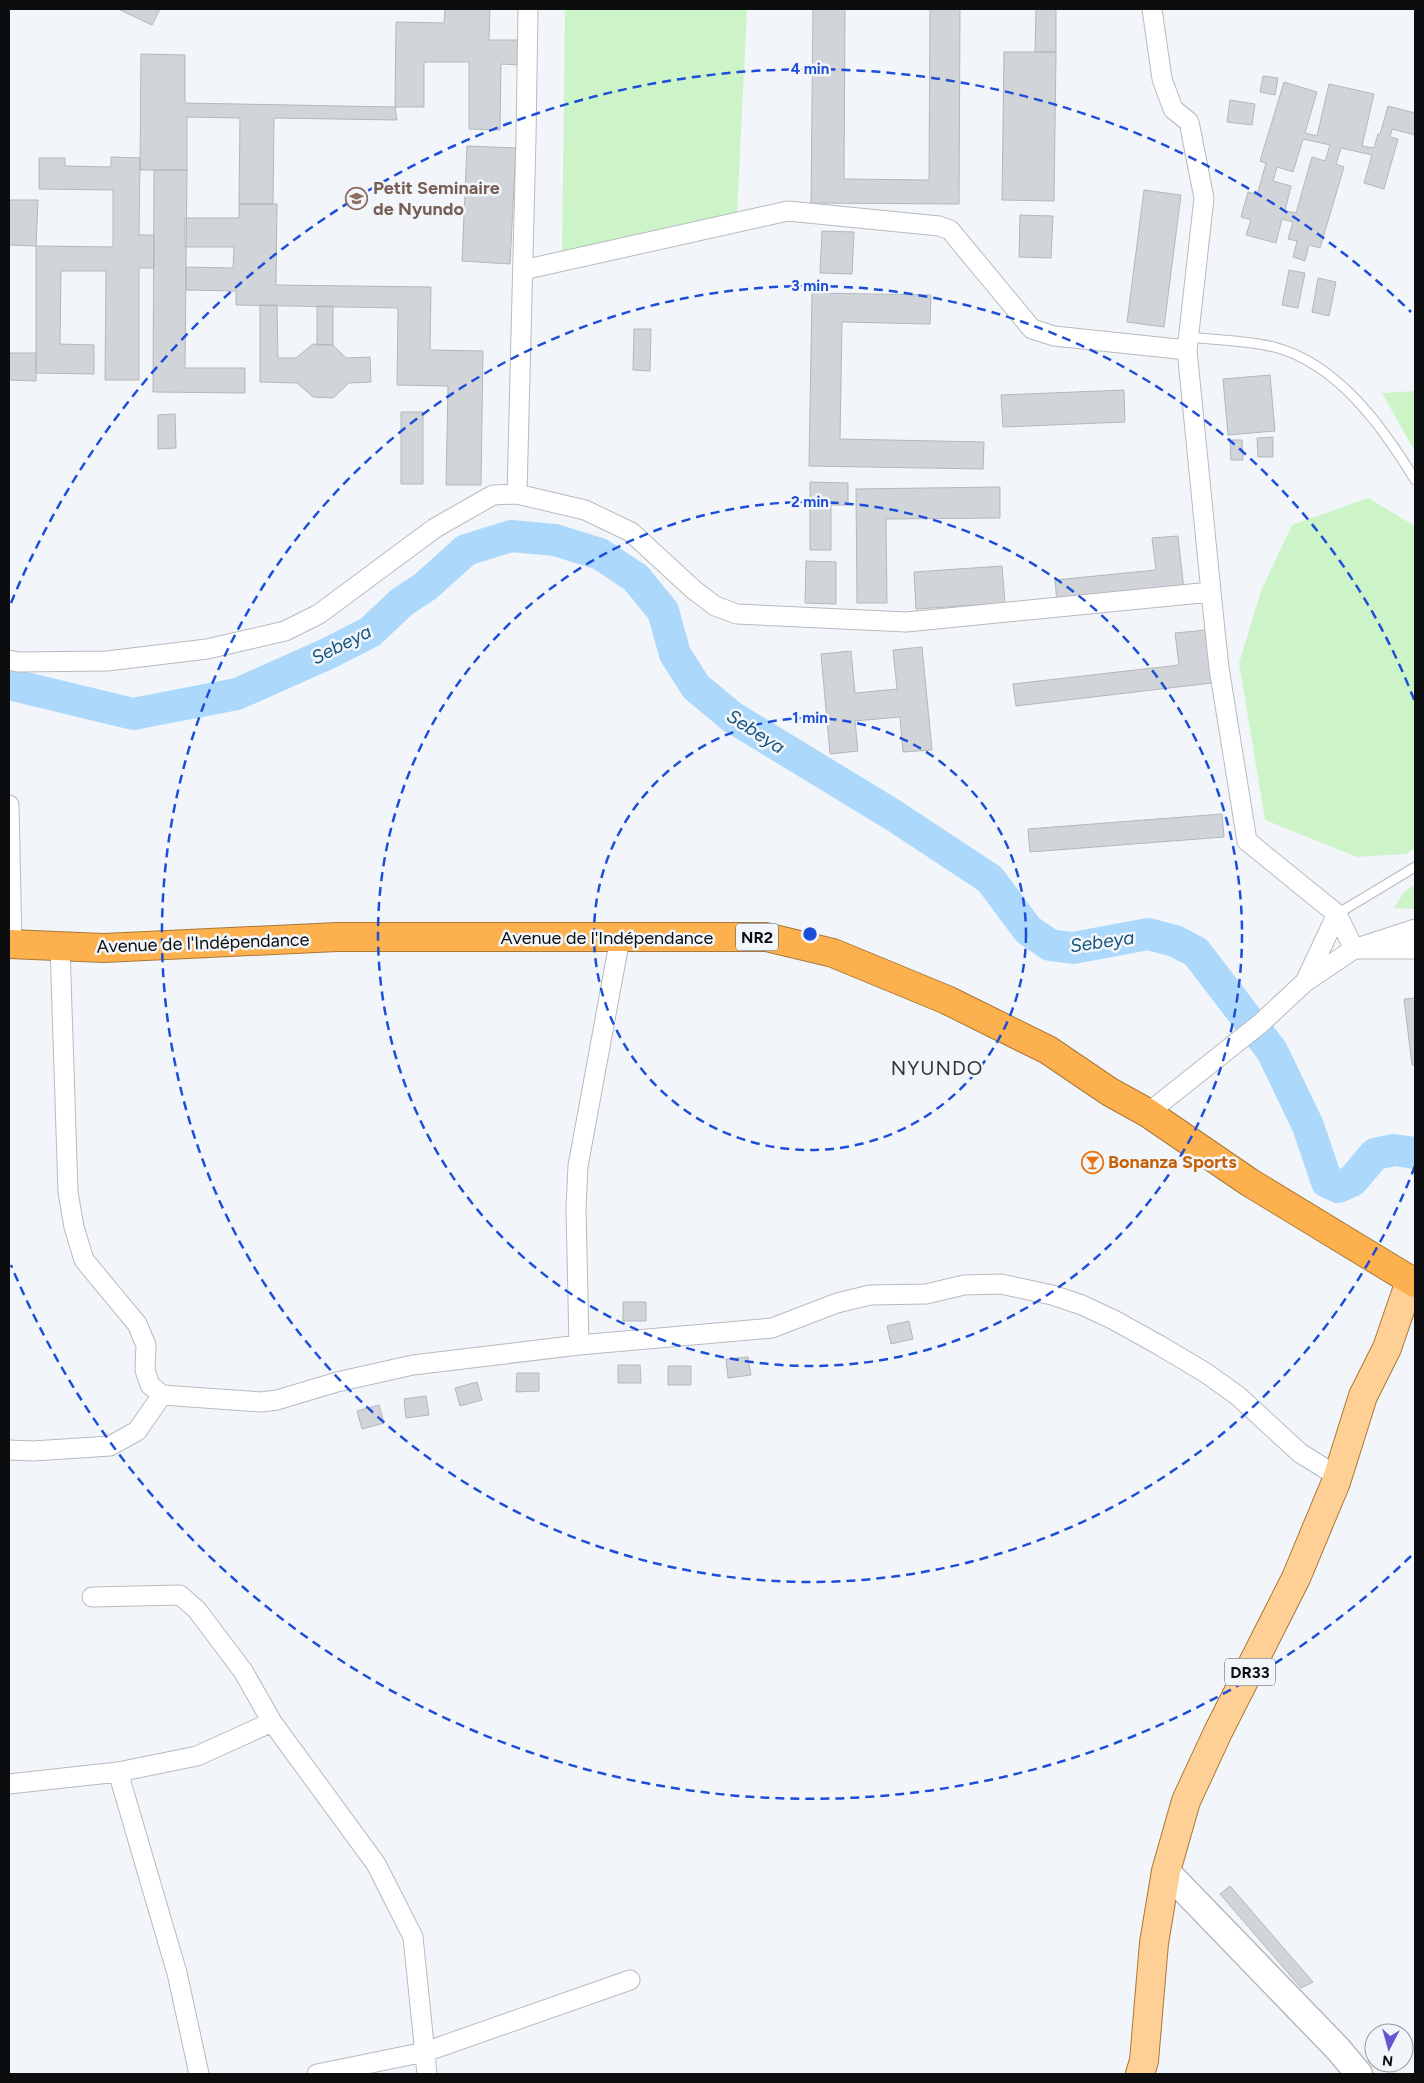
<svg xmlns="http://www.w3.org/2000/svg" width="1424" height="2083" font-family="Figtree,sans-serif">
<style>
.green{fill:#cdf4c8}
.lines{fill:none;stroke-linecap:round;stroke-linejoin:round}
.river{stroke:#abd8fb;stroke-width:32}
.building{fill:#d1d4d9;stroke:#b4b7bc;fill-rule:evenodd}
.lane-casing{stroke:#b7babf;stroke-width:11}
.street-casing{stroke:#b7babf;stroke-width:21}
.secondary-casing{stroke:#b7babf;stroke-width:29}
.primary-casing{stroke:#a97838;stroke-width:30}
.highway-casing{stroke:#a97838;stroke-width:30}
.lane{stroke:#fff;stroke-width:9}
.street{stroke:#fff;stroke-width:19}
.secondary{stroke:#fff;stroke-width:26}
.primary{stroke:#fed095;stroke-width:28}
.highway{stroke:#fdb14e;stroke-width:28}
.ring{fill:none;stroke:#1d4ed8;stroke-width:2.5;stroke-dasharray:9 6}
.labels{text-anchor:middle;stroke-width:5;stroke-linejoin:round;paint-order:stroke}
.shield{fill:#f2f6fa;stroke:#515356;stroke-width:1}
.shield-label{font-size:16px;font-weight:bold;fill:#0c0d0f}
.education-label{font-size:18px;font-weight:bold;fill:#785e54;stroke:#f2f6fa;text-anchor:start}
.street-label{font-size:18px;fill:#0c0d0f;stroke:#f2f6fa}
.food-label{font-size:18px;font-weight:bold;fill:#c56008;stroke:#f2f6fa;text-anchor:start}
.water-label{font-size:19px;font-style:italic;fill:#15557e;stroke:#f2f6fa}
.quarter-label{font-size:20px;letter-spacing:1px;fill:#34373b;stroke:#f2f6fa}
.centre{fill:#1d4ed8;stroke:#f2f6fa;stroke-width:2.5}
.ring-label{font-size:15px;text-anchor:middle;font-weight:bold;fill:#1d4ed8;stroke:#f2f6fa;stroke-width:5;stroke-linejoin:round;paint-order:stroke}
</style>
<rect width="100%" height="100%" fill="#f2f6fa"/>
<!-- green -->
<path class="green" d="M565 9H747L737 215 562 252Z
M1415 391V452L1382 393Z
M1368 498 1415 526V848L1406 854 1357 857 1265 820 1239 663 1261 591 1292 525Z
M1415 885V909L1394 908 1404 892Z"/>
<g class="lines">
<!-- river -->
<path class="river" d="M9 684 133 714 237 694 329 653 370 632 402 602 426 586 466 550 511 536 555 540 600 554 636 578 663 611 675 654 696 687 732 717 893 815 990 879 1028 930 1050 945 1073 948 1148 934 1175 941 1196 952 1272 1051 1308 1126 1327 1182 1338 1187 1352 1181 1375 1154 1394 1150 1415 1153"/>
</g>
<!-- building -->
<path class="building" d="M118 9H160L152 25Z
M445 9H490L489 40H521V65L501 64 500 130 469 129V62H424V107H395L396 22 444 23Z
M813 9H845L844 179 929 180 930 9H960L959 204 811 203Z
M1036 9H1056V52H1035Z
M1004 52H1056L1054 201 1002 200Z
M141 54 185 55V103L395 107 397 120 274 118 273 204H239L240 118 187 117V170H140Z
M1263 76 1278 78 1275 95 1260 92Z
M1284 82 1317 92 1305 133 1317 136 1329 84 1374 94 1362 146 1374 148 1378 134H1380L1388 106 1415 113V135L1392 129 1390 137 1398 139 1384 189 1364 183 1372 155 1341 148 1336 164 1344 167 1320 248 1309 245 1305 261 1293 257 1297 241 1288 239 1293 222 1282 219 1276 243 1246 235 1251 220 1241 217 1248 192 1257 195 1266 163 1260 161ZM1303 139 1330 145 1325 161 1312 157 1296 213 1285 211 1291 186 1273 181 1277 167 1293 172Z
M1230 100 1255 104 1252 125 1227 122Z
M467 146 516 148 510 264 462 261Z
M111 157 140 158 139 235H154V268H139V380H105L106 271H61L60 344 94 345V374L36 373V246L113 247V190L39 189V158H65V166L111 167Z
M154 170H187L185 368H245V393L153 392Z
M1144 190 1181 195 1164 327 1127 322Z
M9 200H38L36 246 9 245Z
M239 204H277L276 285 431 287 430 350 483 351 481 485H446L448 386 397 385 398 308 236 305V291L186 290V267L233 268 234 247H185V218H239Z
M1020 215 1053 216 1051 258 1019 257Z
M822 231 854 232 852 274 820 273Z
M1289 270 1305 273 1298 308 1282 305Z
M1318 278 1336 282 1329 316 1312 312Z
M812 293 931 295 930 324 842 322 840 439 984 442 983 469 809 466Z
M260 305H277L278 358H296L313 344 333 345 346 358 370 357 371 382 349 383 333 398 313 397 297 383 260 382Z
M317 306H333V345H317Z
M634 329H651L650 371 633 370Z
M9 353H36V381L9 380Z
M1270 375 1275 431 1228 435 1223 379Z
M1124 390 1125 422 1003 427 1001 395Z
M401 412H423V484H401Z
M175 414 176 448 158 449V415Z
M1273 437V457H1258L1257 438Z
M1230 440H1242L1243 460H1231Z
M810 482 848 483V505H831V550H810Z
M1000 487V518L886 519 887 603H857L856 489Z
M1178 536 1184 590 1057 603 1055 580 1156 570 1152 538Z
M806 561 836 562V604L805 603Z
M1002 566 1005 603 916 609 914 572Z
M1206 630 1212 683 1016 706 1013 684 1179 665 1175 633Z
M922 647 932 750 903 752 900 717 855 721 858 751 830 754 821 654 851 651 855 693 897 689 893 650Z
M1222 814 1224 837 1030 852 1028 829Z
M1415 998V1065H1412L1404 999Z
M623 1302H646V1321H623Z
M909 1321 913 1339 891 1344 887 1326Z
M748 1357 751 1375 728 1378 726 1359Z
M618 1365H640L641 1383H618Z
M668 1366H691V1385H668Z
M517 1373H539V1391L516 1392Z
M477 1382 482 1400 460 1406 455 1388Z
M426 1396 429 1415 406 1418 404 1399Z
M379 1405 384 1423 362 1429 357 1411Z
M1230 1886 1313 1982 1301 1988 1220 1894Z"/>
<g class="lines">
<defs>
<path id="lane" d="M1187 337C1216 340 1246 340 1274 347 1337 363 1383 427 1415 480
M1337 914 1415 867"/>
<path id="street" d="M528 9 526 137 517 494 585 510 631 532 694 590 715 606 737 614 906 622 1211 592 1187 350 1204 198 1189 122 1173 109 1162 79 1152 9
M523 270 788 211 939 226 950 230 1032 329 1054 336 1187 350
M1211 592 1219 668 1247 841 1337 914 1305 982
M9 660 18 662 107 661 207 649 285 631 319 614 435 528 493 495 517 494
M9 805 12 945
M1337 914 1354 949H1415
M60 946 68 1192 74 1227 84 1260 137 1324 146 1345 145 1370 150 1385 162 1395 261 1402 277 1400 337 1382 413 1365 579 1345 772 1328 837 1303 870 1295 926 1294 964 1285 1001 1284 1052 1295 1082 1305 1114 1320 1159 1345 1206 1373 1238 1396 1300 1453 1337 1476
M1148 1113 1261 1023 1305 982 1354 949 1415 929
M579 1345 576 1208 578 1166 620 938
M9 1450 33 1451 110 1446 137 1431 162 1395
M92 1597 180 1595 197 1610 243 1671 272 1722 376 1864 413 1937 427 2074
M118 1772 177 1973 199 2074
M9 1784 118 1772 197 1756 272 1722
M317 2074 425 2052 630 1980"/>
<path id="secondary" d="M1166 1871 1338 2049 1359 2074"/>
<path id="primary" d="M1140 2074 1144 2061 1154 1943 1166 1871 1186 1801 1218 1732 1296 1578 1336 1482 1363 1396 1387 1348 1410 1281"/>
<path id="highway" d="M9 944 104 948 337 937H766L833 953 947 1000 1048 1050 1110 1092 1148 1113 1249 1182 1415 1283"/>
</defs>
<!-- lane casing -->
<use href="#lane" class="lane-casing"/>
<!-- street casing -->
<use href="#street" class="street-casing"/>
<!-- secondary casing -->
<use href="#secondary" class="secondary-casing"/>
<!-- primary casing -->
<use href="#primary" class="primary-casing"/>
<!-- highway casing -->
<use href="#highway" class="highway-casing"/>
<!-- lane -->
<use href="#lane" class="lane"/>
<!-- street -->
<use href="#street" class="street"/>
<!-- secondary -->
<use href="#secondary" class="secondary"/>
<!-- primary -->
<use href="#primary" class="primary"/>
<!-- highway -->
<use href="#highway" class="highway"/>
</g>
<!-- distance rings -->
<g class="ring">
<circle cx="810" cy="934" r="216"/>
<circle cx="810" cy="934" r="432"/>
<path d="M1415 1166A648 648 0 1 1 1415 702"/>
<path d="M1411 1556A865 865 0 0 1 11 1265M11 603A865 865 0 0 1 1411 312"/>
</g>
<!-- icons -->
<defs>
<symbol id="school-ring" viewBox="-11 -11 22 22"><circle r="9.5" fill="#f2f6fa" stroke="#8d6e63" stroke-width="1.5"/><path d="M0-5L7-2L0 1L-7-2ZM-4 1L0 2.5L4 1V4Q0 6-4 4Z" fill="#8d6e63"/></symbol>
<symbol id="bar-ring" viewBox="-11 -11 22 22"><circle r="9.5" fill="#f2f6fa" stroke="#e8710a" stroke-width="1.5"/><path d="M-6-5H6L.8 .8V4.5H3.5V6h-7V4.5H-.8V.8Z" fill="#e8710a"/></symbol>
</defs>
<g fill-rule="evenodd">
<use href="#school-ring" x="344" y="186" width="25" height="25"/>
<use href="#bar-ring" x="1080" y="1150" width="25" height="25"/>
</g>
<g class="labels">
<!-- shield labels -->
<g class="shield">
<rect x="736" y="923.5" width="42" height="27" rx="4"/>
<rect x="1225" y="1658.5" width="50" height="27" rx="4"/>
</g>
<g class="shield-label">
<text x="757" y="943">NR2</text>
<text x="1250" y="1678">DR33</text>
</g>
<!-- education labels -->
<g class="education-label">
<text x="373" y="194">Petit Seminaire<tspan x="373" dy="21">de Nyundo</tspan></text>
</g>
<!-- street labels -->
<g class="street-label">
<text x="607" y="944">Avenue de l'Indépendance</text>
<text transform="translate(203 943) rotate(-2)" y="6">Avenue de l'Indépendance</text>
</g>
<!-- food labels -->
<g class="food-label">
<text x="1108" y="1168">Bonanza Sports</text>
</g>
<!-- water labels -->
<g class="water-label">
<text transform="translate(341 644) rotate(-27)" y="7">Sebeya</text>
<text transform="translate(756 731) rotate(33)" y="7">Sebeya</text>
<text transform="translate(1102 941) rotate(-8)" y="7">Sebeya</text>
</g>
<!-- quarter labels -->
<g class="quarter-label">
<text x="937" y="1075">NYUNDO</text>
</g>
</g>
<circle cx="810" cy="934" r="8" class="centre"/>
<g class="ring-label">
<text x="810" y="74">4 min</text>
<text x="810" y="291">3 min</text>
<text x="810" y="507">2 min</text>
<text x="810" y="723">1 min</text>
</g>
<!-- border -->
<rect width="1424" height="2083" fill="none" stroke="#0c0d0f" stroke-width="20"/>
<!-- north arrow -->
<g transform="translate(1389 2048) rotate(186)"><circle r="24" fill="#f2f6fa" stroke="#96999c"/>
<path d="M0-4L9 19L0 12L-9 19Z" fill="#6358d1"/>
<text y="-8" font-size="14" font-weight="bold" text-anchor="middle" fill="#0c0d0f">N</text>
</g>
</svg>
